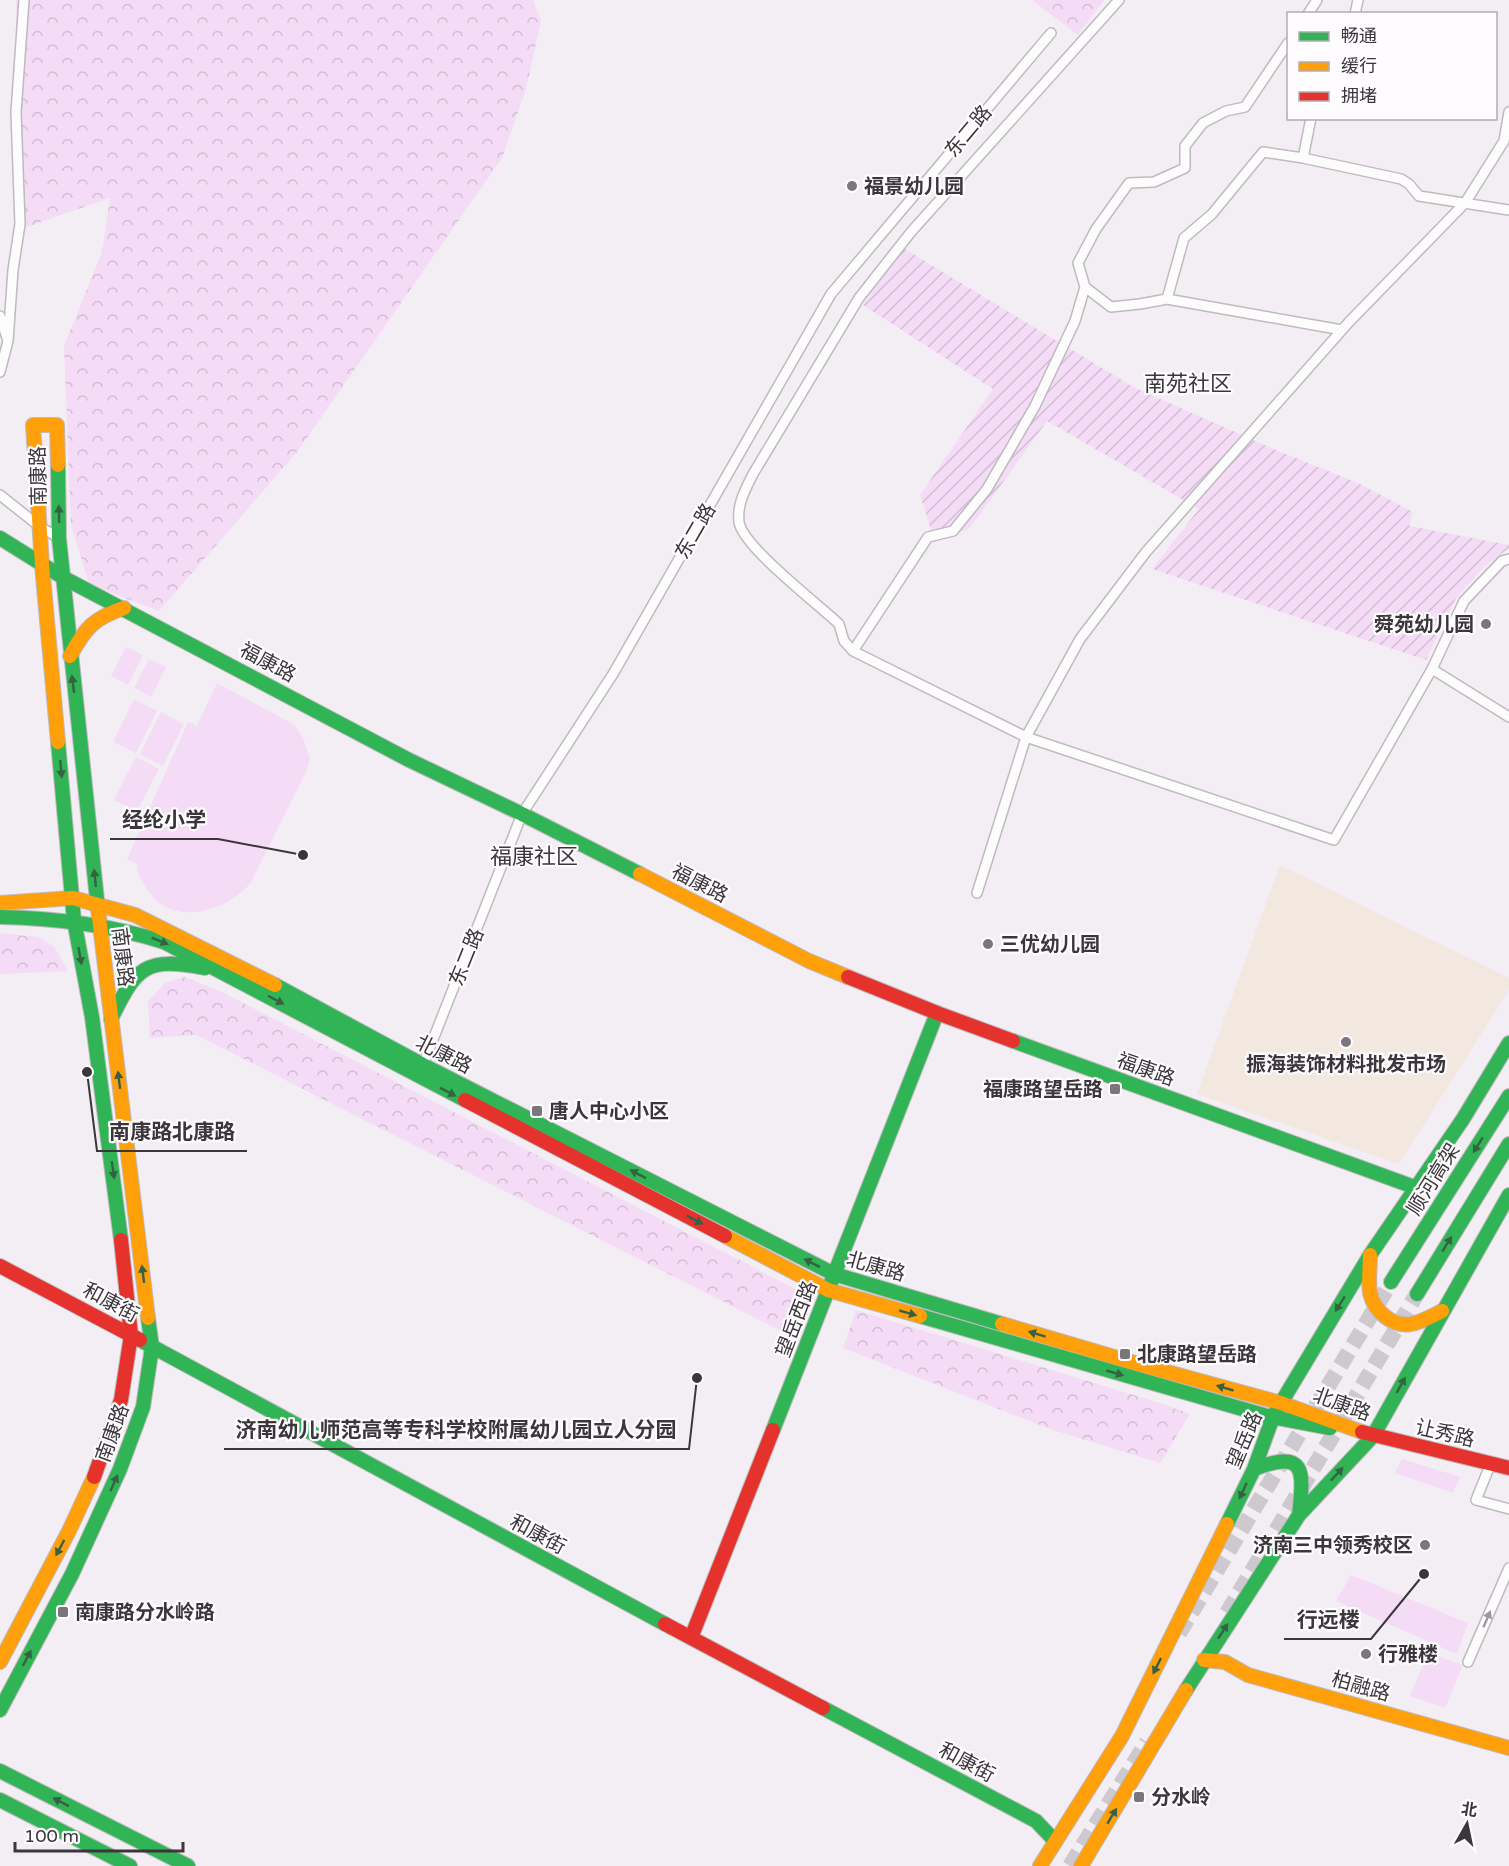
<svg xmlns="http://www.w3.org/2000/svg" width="1509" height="1866" font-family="'Varela Round','Noto Sans SC',sans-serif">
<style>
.commercial{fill:#f2e8e0}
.grass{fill:#f4dbf6}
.forest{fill:url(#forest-crowns)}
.garden{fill:url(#garden-furrows)}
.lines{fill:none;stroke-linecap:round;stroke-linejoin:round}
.highway-tunnel{stroke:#cec9cf;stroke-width:16;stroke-dasharray:16 8;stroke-linecap:butt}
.street-casing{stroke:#bebabe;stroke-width:12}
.fast-casing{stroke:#bebabe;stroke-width:16}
.slow-casing{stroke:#bebabe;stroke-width:16}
.jam-casing{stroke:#bebabe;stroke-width:16}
.street{stroke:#fdfcfd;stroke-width:9}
.fast{stroke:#30b455;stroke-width:14}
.slow{stroke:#ff9f0a;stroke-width:14}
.jam{stroke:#e5322d;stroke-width:14}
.oneway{fill:#366243}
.oneway2{fill:#9c999c}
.poi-dot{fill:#7b767b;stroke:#fefcfe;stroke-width:2}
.labels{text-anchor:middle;stroke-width:4.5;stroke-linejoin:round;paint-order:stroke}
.street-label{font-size:20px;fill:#3a363a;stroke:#fefcfe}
.poi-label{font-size:20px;font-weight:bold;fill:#3a363a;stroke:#fefcfe;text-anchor:start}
.quarter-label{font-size:22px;fill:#3a363a;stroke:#fefcfe}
.leader{fill:none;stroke:#3a363a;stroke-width:2}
.callout-dot{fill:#3a363a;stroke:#fefcfe;stroke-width:2}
.callout-label{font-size:21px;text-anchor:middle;font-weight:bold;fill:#3a363a;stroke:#fefcfe;stroke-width:4.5;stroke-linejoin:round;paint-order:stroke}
</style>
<defs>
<pattern id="forest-crowns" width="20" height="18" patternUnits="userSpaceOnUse" patternTransform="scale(1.5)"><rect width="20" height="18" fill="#f4dbf6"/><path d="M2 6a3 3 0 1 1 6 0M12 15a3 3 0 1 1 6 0" fill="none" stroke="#d2bdd4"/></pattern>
<pattern id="garden-furrows" width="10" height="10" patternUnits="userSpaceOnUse" patternTransform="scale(1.5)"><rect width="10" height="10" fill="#f4dbf6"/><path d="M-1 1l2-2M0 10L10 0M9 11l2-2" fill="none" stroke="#d2bdd4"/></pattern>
</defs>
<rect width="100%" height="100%" fill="#f3eef4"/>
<!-- commercial -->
<path class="commercial" d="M1280 865 1509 978V990L1399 1164 1197 1094Z"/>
<!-- grass -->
<path class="grass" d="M126 647 143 655 128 685 111 676Z
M149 659 166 667 151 697 134 688Z
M217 683 295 725 303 738 310 758 306 772 250 884C222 914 169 928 145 886 140 878 137 873 137 864L127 859 188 722 197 726Z
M134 699 157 711 136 753 113 742Z
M161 712 184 724 163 766 140 754Z
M136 757 159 769 137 811 114 800Z
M1402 1459 1460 1477 1453 1493 1395 1473Z
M1351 1575 1468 1623 1457 1654 1336 1601Z
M1428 1653 1463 1665 1445 1708 1410 1696Z"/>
<!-- forest -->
<path class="forest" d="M16 0H533L541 21 526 89 502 158 297 452 159 611 89 584 71 525 64 346 102 252 110 198 18 230Z
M1032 0H1104L1078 35Z
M0 933 38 937 54 946 68 971 0 974Z
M184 977 220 991 809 1296 791 1336 196 1035 150 1038 148 1001 165 983Z
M856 1310 1166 1405 1190 1414 1160 1463 1050 1429 843 1348Z"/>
<!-- garden -->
<path class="garden" d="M903 248 1135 388 1276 450 1358 483 1413 512 1409 526 1509 545V548L1485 566 1456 598 1426 660 1152 569 1199 509 1047 421 970 528 935 542 920 495 993 389 863 305Z"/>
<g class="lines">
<!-- highway-tunnel -->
<path class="highway-tunnel" d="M1227 1613 1417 1294
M1179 1633 1391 1282
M1070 1866 1147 1742"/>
<defs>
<path id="street" d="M1308 14 1317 0
M1355 14 1358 0
M1509 112 1504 141 1465 203 1349 322 1146 552 1080 639 1026 737 1334 840 1432 669 1509 717
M1303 158 1401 179 1409 184 1419 196 1509 210
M1085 287 1111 307 1140 304 1167 299 1184 238 1212 214 1263 152 1303 158 1311 118
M1167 299 1342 330
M0 316 8 341 0 372
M8 341 13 270 20 224 16 112 24 0
M0 495 39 526 59 538
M853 651 844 641 839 624C819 605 742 546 739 522 737 504 745 490 753 474L859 298 911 232 1119 0
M1432 669 1464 601 1502 561 1509 559
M977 893 1026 737 853 651 928 537 953 531 987 489 1035 406 1075 321 1085 287 1078 263 1096 229 1129 183 1154 182 1185 168V146L1203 123 1226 111 1245 107 1288 43
M421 1070 522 814 613 674 831 294 1051 33
M1491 1463 1476 1500 1509 1509
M1468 1662 1509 1568"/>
<path id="fast" d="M58 465 59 538 98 909
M0 538 64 578 409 760 522 814 640 874
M58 742 74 920 92 1017 121 1240
M0 917C56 918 110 925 164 942L465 1100
M275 985 423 1065 834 1274 1002 1324
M111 1019C137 966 145 957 205 968
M1013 1041 1417 1188
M1391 1282 1509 1096
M1417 1294 1509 1144
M920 1316 1267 1416 1330 1428
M140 1340 665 1624
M773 1430 937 1013
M1254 1469C1306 1449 1304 1470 1299 1515
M1227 1524 1254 1469 1273 1417 1281 1403 1370 1255 1463 1119 1509 1043
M1186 1690 1299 1515 1373 1436 1509 1195
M823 1708 1036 1821 1054 1840
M0 1710 72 1574 120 1469 143 1407 152 1347 148 1318
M0 1771 188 1866
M0 1800 130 1866"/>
<path id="slow" d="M58 465 57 425H33L42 565 58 742
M70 656C85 628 94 618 124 608
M640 874 809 961 848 977
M0 903 73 898 135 915 275 985
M98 909 148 1318
M725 1236 828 1290 920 1316
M1370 1255C1370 1267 1368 1281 1370 1293 1374 1311 1392 1327 1411 1324 1422 1322 1432 1316 1442 1311
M1002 1324 1145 1366 1281 1403 1362 1432
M1204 1660 1225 1662 1248 1675 1509 1748
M0 1662 69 1531 94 1477
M1040 1866 1122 1736 1227 1524
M1081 1866 1186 1690"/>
<path id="jam" d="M848 977 937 1013 1013 1041
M465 1100 725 1236
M0 1266 140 1340
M1362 1432 1509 1468
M94 1477 121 1400 131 1335 121 1240
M665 1624 823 1708
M691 1638 773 1430"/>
</defs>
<!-- street casing -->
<use href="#street" class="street-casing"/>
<!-- fast casing -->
<use href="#fast" class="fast-casing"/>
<!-- slow casing -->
<use href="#slow" class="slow-casing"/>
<!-- jam casing -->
<use href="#jam" class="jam-casing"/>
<!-- street -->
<use href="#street" class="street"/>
<!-- fast -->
<use href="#fast" class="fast"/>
<!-- slow -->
<use href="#slow" class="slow"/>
<!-- jam -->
<use href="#jam" class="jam"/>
</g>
<!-- one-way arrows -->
<defs><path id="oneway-solid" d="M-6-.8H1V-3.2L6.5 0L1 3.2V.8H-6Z" transform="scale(1.5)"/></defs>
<g class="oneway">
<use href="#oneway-solid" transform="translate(59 514) rotate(-91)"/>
<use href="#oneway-solid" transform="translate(73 684) rotate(-97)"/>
<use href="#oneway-solid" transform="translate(61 769) rotate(85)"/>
<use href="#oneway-solid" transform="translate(95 878) rotate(-96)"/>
<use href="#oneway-solid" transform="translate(160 941) rotate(22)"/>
<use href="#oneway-solid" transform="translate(80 956) rotate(80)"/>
<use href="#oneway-solid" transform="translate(276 1000) rotate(28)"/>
<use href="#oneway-solid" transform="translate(119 1080) rotate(-97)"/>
<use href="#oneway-solid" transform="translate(448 1092) rotate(27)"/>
<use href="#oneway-solid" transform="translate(1478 1145) rotate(122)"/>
<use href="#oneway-solid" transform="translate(113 1170) rotate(82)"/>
<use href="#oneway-solid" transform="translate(638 1174) rotate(-153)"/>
<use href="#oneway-solid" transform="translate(695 1220) rotate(27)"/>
<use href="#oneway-solid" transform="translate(1447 1244) rotate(-58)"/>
<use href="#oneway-solid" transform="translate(812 1263) rotate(-153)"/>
<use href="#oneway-solid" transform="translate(143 1274) rotate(-97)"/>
<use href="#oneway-solid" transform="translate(1340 1304) rotate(122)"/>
<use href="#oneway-solid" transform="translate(908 1313) rotate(16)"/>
<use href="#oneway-solid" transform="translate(1037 1334) rotate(-163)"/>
<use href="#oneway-solid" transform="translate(1115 1373) rotate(16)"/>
<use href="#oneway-solid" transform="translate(1401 1385) rotate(-61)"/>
<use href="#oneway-solid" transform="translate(1225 1388) rotate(-164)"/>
<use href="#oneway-solid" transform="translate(1337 1474) rotate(-47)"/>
<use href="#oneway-solid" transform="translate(114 1483) rotate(-66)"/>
<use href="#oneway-solid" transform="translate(1243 1491) rotate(115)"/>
<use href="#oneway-solid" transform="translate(60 1548) rotate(118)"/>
<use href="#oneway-solid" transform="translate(1223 1631) rotate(-57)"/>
<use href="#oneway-solid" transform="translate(27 1658) rotate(-62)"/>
<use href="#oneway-solid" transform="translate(1157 1666) rotate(117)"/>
<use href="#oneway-solid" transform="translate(61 1802) rotate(-153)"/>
<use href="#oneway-solid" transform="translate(1112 1816) rotate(-59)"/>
</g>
<use class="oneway2" href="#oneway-solid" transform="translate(1487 1619) rotate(-67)"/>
<!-- markers -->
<g class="poi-dot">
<circle cx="852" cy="186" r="6"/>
<circle cx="1486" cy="624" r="6"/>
<circle cx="988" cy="944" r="6"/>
<circle cx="1346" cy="1042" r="6"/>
<rect x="1109" y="1083" width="12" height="12" rx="3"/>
<rect x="531" y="1105" width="12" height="12" rx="3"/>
<rect x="1119" y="1348" width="12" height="12" rx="3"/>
<circle cx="1425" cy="1545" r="6"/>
<rect x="57" y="1606" width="12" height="12" rx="3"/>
<circle cx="1366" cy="1654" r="6"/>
<rect x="1133" y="1791" width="12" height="12" rx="3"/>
</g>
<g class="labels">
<!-- street labels -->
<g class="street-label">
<text transform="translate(968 131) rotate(-50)" y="7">东二路</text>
<text transform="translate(38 476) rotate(-91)" y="7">南康路</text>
<text transform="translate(695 531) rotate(-60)" y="7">东二路</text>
<text transform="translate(268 662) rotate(28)" y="7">福康路</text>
<text transform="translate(700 883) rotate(27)" y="7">福康路</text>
<text transform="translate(123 957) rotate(83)" y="7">南康路</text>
<text transform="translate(466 957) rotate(-68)" y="7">东二路</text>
<text transform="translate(444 1054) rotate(27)" y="7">北康路</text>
<text transform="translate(1146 1069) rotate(20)" y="7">福康路</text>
<text transform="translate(1433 1179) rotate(-58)" y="7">顺河高架</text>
<text transform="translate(876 1266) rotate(16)" y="7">北康路</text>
<text transform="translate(111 1302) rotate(28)" y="7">和康街</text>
<text transform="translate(796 1319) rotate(-69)" y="7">望岳西路</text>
<text transform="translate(1342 1404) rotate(20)" y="7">北康路</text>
<text transform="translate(112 1433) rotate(-70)" y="7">南康路</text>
<text transform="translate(1445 1433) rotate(13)" y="7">让秀路</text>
<text transform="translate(1244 1440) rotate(-67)" y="7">望岳路</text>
<text transform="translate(538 1534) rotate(28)" y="7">和康街</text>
<text transform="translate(1361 1686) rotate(16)" y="7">柏融路</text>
<text transform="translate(967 1762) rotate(28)" y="7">和康街</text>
</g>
<!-- poi labels -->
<g class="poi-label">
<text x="864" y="193">福景幼儿园</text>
<text x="1474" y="631" text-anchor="end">舜苑幼儿园</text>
<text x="1000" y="951">三优幼儿园</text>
<text x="1346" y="1071" text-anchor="middle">振海装饰材料批发市场</text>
<text x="1103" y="1096" text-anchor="end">福康路望岳路</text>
<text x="549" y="1118">唐人中心小区</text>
<text x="1137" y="1361">北康路望岳路</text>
<text x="1413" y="1552" text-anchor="end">济南三中领秀校区</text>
<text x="75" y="1619">南康路分水岭路</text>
<text x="1378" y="1661">行雅楼</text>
<text x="1151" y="1804">分水岭</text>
</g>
<!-- quarter labels -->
<g class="quarter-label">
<text x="1188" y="391">南苑社区</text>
<text x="534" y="864">福康社区</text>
</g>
</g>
<!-- callouts -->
<path class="leader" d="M303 855L218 839H110M87 1072L97 1151H247M697 1378L689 1449H224M1424 1574L1371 1639H1284"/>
<g class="callout-dot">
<circle cx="303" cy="855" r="6"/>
<circle cx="87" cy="1072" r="6"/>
<circle cx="697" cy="1378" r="6"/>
<circle cx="1424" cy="1574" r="6"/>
</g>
<g class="callout-label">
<text x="164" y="827">经纶小学</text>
<text x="172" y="1139">南康路北康路</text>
<text x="456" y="1437">济南幼儿师范高等专科学校附属幼儿园立人分园</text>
<text x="1328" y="1627">行远楼</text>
</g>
<!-- legend -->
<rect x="1287" y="12" width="210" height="108" fill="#fefcfe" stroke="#b0adb0" stroke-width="1.5"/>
<rect x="1299" y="32" width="30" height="9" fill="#30b455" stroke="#b0adb0" stroke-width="1.5"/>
<text x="1341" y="42" font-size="18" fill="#3a363a">畅通</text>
<rect x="1299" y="62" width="30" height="9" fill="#ff9f0a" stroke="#b0adb0" stroke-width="1.5"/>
<text x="1341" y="72" font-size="18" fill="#3a363a">缓行</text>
<rect x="1299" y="92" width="30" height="9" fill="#e5322d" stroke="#b0adb0" stroke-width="1.5"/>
<text x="1341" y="102" font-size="18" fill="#3a363a">拥堵</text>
<!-- north arrow -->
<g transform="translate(1467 1824) rotate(9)" stroke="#fefcfe" stroke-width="4.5" paint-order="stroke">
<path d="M0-4.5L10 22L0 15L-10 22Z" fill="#3a363a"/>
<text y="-9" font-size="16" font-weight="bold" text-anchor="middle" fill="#3a363a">北</text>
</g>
<!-- scale -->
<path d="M15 1842v9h168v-9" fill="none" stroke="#3a363a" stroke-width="3"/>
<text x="24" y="1842" font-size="18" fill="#3a363a" stroke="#fefcfe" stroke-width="4.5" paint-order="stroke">100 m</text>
</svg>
